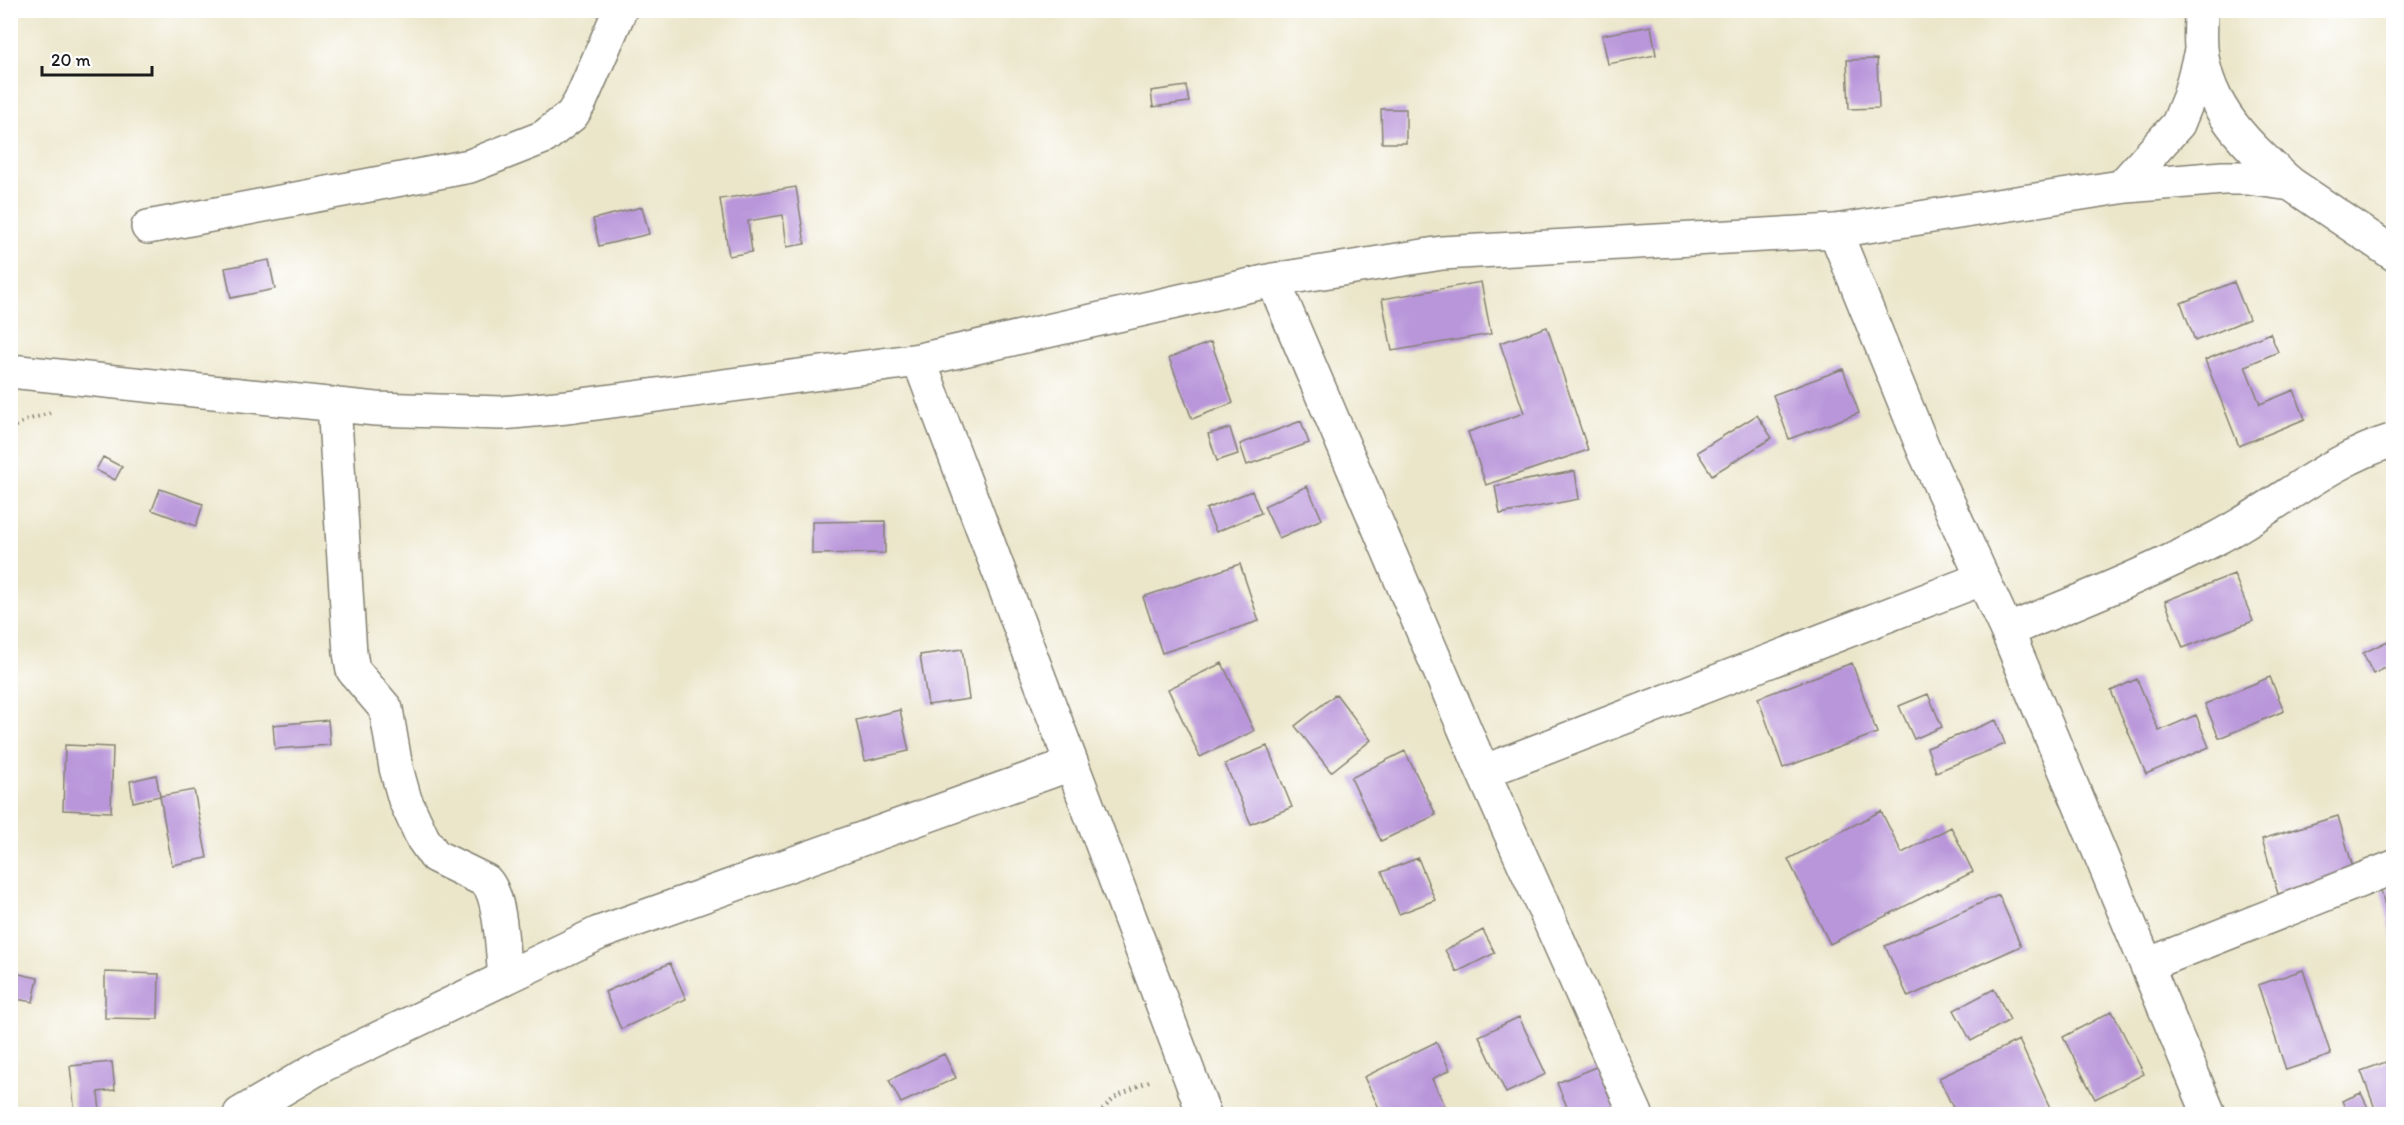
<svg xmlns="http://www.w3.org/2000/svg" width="2404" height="1125" font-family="Itim,sans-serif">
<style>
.building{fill:#b996da}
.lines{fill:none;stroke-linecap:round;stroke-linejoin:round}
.minor-casing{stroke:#848173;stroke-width:36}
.path{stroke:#848173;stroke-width:4;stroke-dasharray:1.5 4.5;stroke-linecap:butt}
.minor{stroke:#fff;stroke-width:33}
</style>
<rect width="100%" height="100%" fill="#fff"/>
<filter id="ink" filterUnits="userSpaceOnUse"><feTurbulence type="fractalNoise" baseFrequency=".0167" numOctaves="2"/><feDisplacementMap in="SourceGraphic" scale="12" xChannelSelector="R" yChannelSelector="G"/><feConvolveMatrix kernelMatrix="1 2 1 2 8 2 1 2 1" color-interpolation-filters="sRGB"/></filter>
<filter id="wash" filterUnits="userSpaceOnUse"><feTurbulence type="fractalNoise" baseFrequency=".008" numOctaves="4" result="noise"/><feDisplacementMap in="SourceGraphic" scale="24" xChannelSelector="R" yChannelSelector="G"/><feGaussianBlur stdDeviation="1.35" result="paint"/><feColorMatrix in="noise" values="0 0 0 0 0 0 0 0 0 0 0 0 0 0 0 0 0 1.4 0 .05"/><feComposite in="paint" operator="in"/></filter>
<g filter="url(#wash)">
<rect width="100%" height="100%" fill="#ebe6ca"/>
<g id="blocks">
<!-- building -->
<path class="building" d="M1651 26 1656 55 1608 64 1602 35Z
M1877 59 1879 108 1849 109 1847 60Z
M1186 86 1189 102 1153 107 1151 91Z
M1381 109H1406V143H1382Z
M796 187 805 244 787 247 783 215 748 221 752 252 729 256 720 199Z
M642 207 649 234 599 246 593 219Z
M269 260 275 289 231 298 225 268Z
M1481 282 1491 334 1392 351 1382 299Z
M2234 282 2249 319 2195 341 2181 303Z
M1547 327 1588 450 1486 485 1468 432 1524 413 1500 343Z
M2270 333 2278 352 2245 366 2260 404 2294 390 2305 419 2239 446 2205 360Z
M1211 342 1233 403 1192 419 1169 358Z
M1843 369 1859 413 1789 439 1773 395Z
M1757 415 1772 438 1712 475 1697 452Z
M1301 421 1309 443 1247 465 1240 444Z
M1230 428 1238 454 1217 461 1208 434Z
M103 457 122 467 115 480 96 470Z
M1575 471 1579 499 1500 514 1495 486Z
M1307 486 1322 519 1279 538 1264 506Z
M160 489 203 504 196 526 152 510Z
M1252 491 1261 513 1216 532 1206 509Z
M885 521V553L812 554V522Z
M1240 564 1259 621 1162 653 1143 597Z
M2234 574 2253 621 2183 648 2165 601Z
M2394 638V664L2373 674 2363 653Z
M962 649 969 699 928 705 920 655Z
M1222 663 1254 731 1200 757 1168 689Z
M1852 663 1877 733 1783 768 1758 698Z
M2270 677 2284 711 2219 738 2205 704Z
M2137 679 2159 731 2196 715 2209 747 2146 774 2111 691Z
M1336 694 1371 740 1331 772 1295 726Z
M1928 694 1942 727 1914 739 1899 706Z
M900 710 909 751 865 761 856 720Z
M328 720 330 745 275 749 273 725Z
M1996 720 2005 744 1936 772 1927 748Z
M65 745 113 747 111 812 63 810Z
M1267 746 1292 807 1251 824 1225 764Z
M1405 751 1436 815 1381 841 1351 778Z
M156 775 160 796 133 802 130 781Z
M194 790 207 858 172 865 160 796Z
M1881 811 1902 853 1951 827 1973 872 1830 944 1788 859Z
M2338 816 2354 871 2278 894 2262 839Z
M1418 858 1435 900 1399 914 1382 872Z
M2394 887V939H2393L2381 890Z
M1999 895 2021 946 1908 997 1885 946Z
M1483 930 1495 953 1457 972 1445 950Z
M670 963 686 999 621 1029 605 992Z
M2303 970 2331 1055 2286 1070 2258 985Z
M10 972 38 978 33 1002 10 998Z
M105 972 159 974 158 1019 105 1018Z
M1994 989 2010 1020 1971 1041 1954 1010Z
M2112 1011 2144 1074 2095 1099 2063 1037Z
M1519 1017 1546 1074 1506 1093 1479 1036Z
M2019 1040 2052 1112 2046 1114H1956L1939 1078Z
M1436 1042 1450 1070 1432 1079 1449 1114H1382L1364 1077Z
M944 1054 956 1078 901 1103 889 1080Z
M2394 1059V1114H2377L2361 1071Z
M112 1062 115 1090 98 1092 100 1112 115 1111V1114H75L70 1066Z
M1603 1064 1624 1114H1570L1557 1083Z
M2361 1093 2371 1114H2348L2342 1101Z"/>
</g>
</g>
<g filter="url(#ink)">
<use href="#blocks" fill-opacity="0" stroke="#848173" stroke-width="1.5"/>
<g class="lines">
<defs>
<path id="minor" d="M2201 10C2201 23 2200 36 2201 48 2206 108 2249 147 2291 184
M2121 187 2178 124 2189 97 2201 51
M148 227 470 166 544 137 572 115 580 102 620 10
M1835 231 1924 450 2007 631 2209 1114
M1273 280 1483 772 1636 1114
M919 360 1204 1114
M10 371 376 409 501 413 567 407 919 360 1273 280 1442 253 1835 231 2127 186 2223 178H2248L2291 184 2394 254
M334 404 350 653 353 670 386 709 396 768 405 800 423 839 435 856 486 881C502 898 502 953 505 978
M2007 631C2076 602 2148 574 2215 539 2275 508 2328 460 2394 440
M1483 772 1981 579
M2147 965 2394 867
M240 1114 323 1065 599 933 1071 764"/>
</defs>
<!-- minor casing -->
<use href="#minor" class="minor-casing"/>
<!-- path -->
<path class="path" d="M10 429 27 420 50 413
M1098 1114 1114 1098 1153 1079"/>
<!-- minor -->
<use href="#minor" class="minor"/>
</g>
</g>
<!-- margin -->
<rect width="2404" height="1125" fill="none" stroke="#fff" stroke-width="36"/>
<!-- scale -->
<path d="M42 66v9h110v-9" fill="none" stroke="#1c1c1c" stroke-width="3"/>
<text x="51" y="66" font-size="18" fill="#1c1c1c" stroke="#ffffff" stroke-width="4.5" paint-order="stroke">20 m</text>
</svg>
